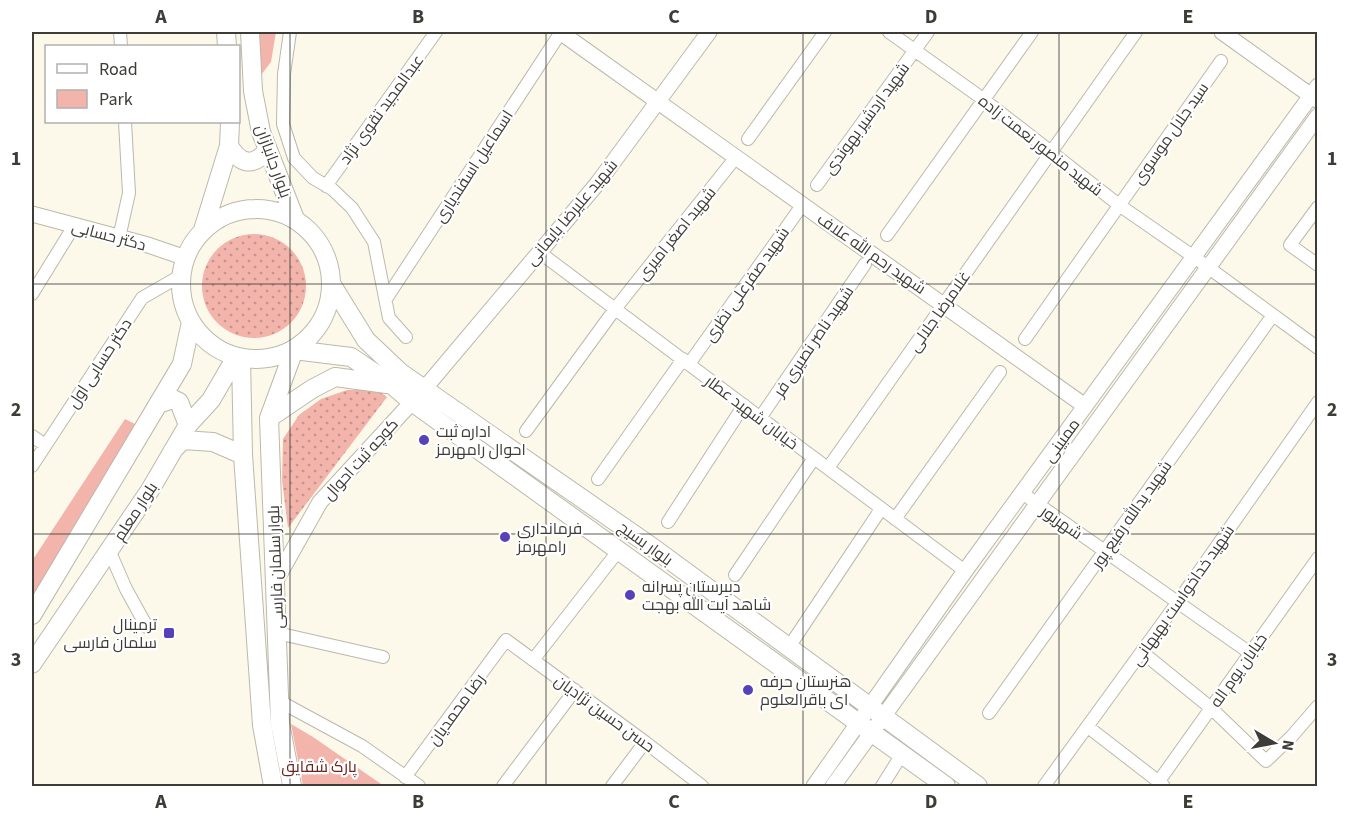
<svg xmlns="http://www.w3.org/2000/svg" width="1349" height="818" font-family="'Source Sans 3',Cairo,sans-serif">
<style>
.grass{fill:url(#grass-dots)}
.park{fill:#f3b4ac}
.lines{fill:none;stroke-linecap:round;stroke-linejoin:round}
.minor-casing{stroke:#bcb9ab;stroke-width:14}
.tertiary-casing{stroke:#bcb9ab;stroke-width:17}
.secondary-casing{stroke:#bcb9ab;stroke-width:20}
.minor{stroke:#fff;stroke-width:12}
.tertiary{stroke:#fff;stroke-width:15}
.secondary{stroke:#fff;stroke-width:18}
.grid{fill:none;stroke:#3d3c36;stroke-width:1.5;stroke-opacity:0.55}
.poi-dot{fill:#5641b9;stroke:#fff;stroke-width:2}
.labels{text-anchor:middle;stroke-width:4.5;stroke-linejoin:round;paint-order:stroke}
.street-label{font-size:16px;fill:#3d3c36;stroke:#fff}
.poi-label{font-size:16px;fill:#3d3c36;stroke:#fff;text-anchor:start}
.park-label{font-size:16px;fill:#6b221d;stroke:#fff}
.neatline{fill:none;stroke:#3d3c36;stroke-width:2}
.grid-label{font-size:20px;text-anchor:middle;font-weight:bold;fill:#3d3c36}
</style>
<defs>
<pattern id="grass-dots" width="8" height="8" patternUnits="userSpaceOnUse" patternTransform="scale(1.5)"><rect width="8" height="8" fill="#f3b4ac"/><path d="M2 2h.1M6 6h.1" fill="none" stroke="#c6948d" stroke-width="1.8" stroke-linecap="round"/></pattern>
</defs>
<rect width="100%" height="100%" fill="#fcf8ea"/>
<!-- grass -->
<path class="grass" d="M202 286a52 52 0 1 1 104 0a52 52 0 1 1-104 0Z
M347 390H378L387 397 288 528 282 480 283 439 299 415 321 399Z"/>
<!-- park -->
<path class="park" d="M258 32H276L271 62 261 75Z
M125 419 139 426 32 602V561Z
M291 724 313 737 384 786H303Z"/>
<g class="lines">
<defs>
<path id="minor" d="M120 32 121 46
M290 32 284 74 283 124 294 158 313 178 332 189 352 208 374 242 389 318 406 337
M889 32 983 99 1119 205 1194 257 1318 348
M748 139 825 32
M817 185 928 32
M326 186 436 32
M1318 207 1290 245 1318 265
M887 235 1032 32
M119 238 129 193 125 122
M539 252 965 571
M32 294 74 226
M386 299 561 32
M1025 339 1221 61
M689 364 803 204
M760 418 865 264
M526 431 615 309 736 157
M32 436 45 445
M32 466 142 298 182 275
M828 468 1136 32
M598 479 683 359
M1022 493 1250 653
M895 519 1000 372
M668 522 744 405
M109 550 126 589 147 627
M735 575 814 458
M277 633 383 657
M789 647 881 509
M1142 652 1211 708 1266 761 1292 736 1318 706
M533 660 619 550
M279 701 362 746 419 786
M989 713 1273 315
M1088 727 1163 785
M405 777 506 640 645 742 702 786
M1159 781 1318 558
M503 786 575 690
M612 786 645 742
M882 786 902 754
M1044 786 1177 603 1318 402"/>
<path id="tertiary" d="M560 32 1085 406
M1222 32 1317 100
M32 214 148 245 186 258
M425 388 597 184 709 32
M275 582 320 502 412 402
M814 786 965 571 1318 86
M833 786 1318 116"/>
<path id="secondary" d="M226 32 227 46
M250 32 253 91 261 132 295 219
M229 146C241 165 253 167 268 150
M181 284a75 75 0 1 1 150 0a75 75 0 1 1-150 0Z
M203 230 229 146 230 122
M332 285 366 340 401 373 652 547 978 786
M241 358 243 455 262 725 273 786
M158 404 173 399 179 402 188 425
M269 418 312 389 335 377 387 384
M173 450 183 440 213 442 243 455
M32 615 182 364 191 322
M32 664 150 490 188 425 211 400 236 357
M292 786 280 723 269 418 294 350 351 357 391 384 412 402 946 786"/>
</defs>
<!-- minor casing -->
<use href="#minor" class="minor-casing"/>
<!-- tertiary casing -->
<use href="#tertiary" class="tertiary-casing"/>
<!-- secondary casing -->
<use href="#secondary" class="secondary-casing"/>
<!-- minor -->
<use href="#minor" class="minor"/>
<!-- tertiary -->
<use href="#tertiary" class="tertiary"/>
<!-- secondary -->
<use href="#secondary" class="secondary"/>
</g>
<!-- grid -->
<path class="grid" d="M290 32V786M546 32V786M803 32V786M1059 32V786M32 284H1318M32 534H1318"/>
<!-- markers -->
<g class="poi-dot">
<circle cx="424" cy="440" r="6"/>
<circle cx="505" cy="537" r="6"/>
<circle cx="630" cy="595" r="6"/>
<rect x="163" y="627" width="12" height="12" rx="3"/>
<circle cx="748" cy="690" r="6"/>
</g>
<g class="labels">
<!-- street labels -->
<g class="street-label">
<text transform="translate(381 109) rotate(-54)" y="6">عبدالمجید تقوی نژاد</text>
<text transform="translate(866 118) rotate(-54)" y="6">شهید اردشیر بهوندی</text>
<text transform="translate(1170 133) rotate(-55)" y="6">سید جلال موسوی</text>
<text transform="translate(1041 145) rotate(38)" y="6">شهید منصور نعمت زاده</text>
<text transform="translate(274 161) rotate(70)" y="6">بلوار جانبازان</text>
<text transform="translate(473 166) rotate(-57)" y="6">اسماعیل اسفندیاری</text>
<text transform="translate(571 212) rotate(-50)" y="6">شهید علیرضا بایمانی</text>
<text transform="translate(676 233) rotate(-51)" y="6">شهید اصغر امیری</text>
<text transform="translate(109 235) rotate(15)" y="6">دکتر حسابی</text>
<text transform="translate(872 253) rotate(35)" y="6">شهید رحم الله علاف</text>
<text transform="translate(746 284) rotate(-55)" y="6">شهید صفرعلی نظری</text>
<text transform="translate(939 311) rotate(-55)" y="6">غلامرضا جلالی</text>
<text transform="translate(813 341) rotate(-56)" y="6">شهید ناصر نصیری فر</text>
<text transform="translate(99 363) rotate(-57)" y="6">دکتر حسابی اول</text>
<text transform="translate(752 412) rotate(37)" y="6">خیابان شهید عطار</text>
<text transform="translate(1061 440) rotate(-54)" y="6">ممبینی</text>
<text transform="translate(360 459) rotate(-48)" y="6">کوچه ثبت احوال</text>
<text transform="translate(135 511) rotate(-57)" y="6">بلوار معلم</text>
<text transform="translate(1131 514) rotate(-55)" y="6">شهید یدالله رفیع پور</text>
<text transform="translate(1062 522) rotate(35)" y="6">شهریور</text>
<text transform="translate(646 543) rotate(36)" y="6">بلوار بسیج</text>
<text transform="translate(275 567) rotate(-92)" y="6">بلوار سلمان فارسی</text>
<text transform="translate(1182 595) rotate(-55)" y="6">شهید خداخواست بهبهانی</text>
<text transform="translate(1238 670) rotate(-55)" y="6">خیابان یوم اله</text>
<text transform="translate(456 709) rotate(-54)" y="6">رضا محمدیان</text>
<text transform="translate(605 713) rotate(36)" y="6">حسن حسین نژادیان</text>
</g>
<!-- poi labels -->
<g class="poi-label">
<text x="436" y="437">اداره ثبت<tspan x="436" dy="18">احوال رامهرمز</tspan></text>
<text x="517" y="534">فرمانداری<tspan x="517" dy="18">رامهرمز</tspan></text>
<text x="642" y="592">دبیرستان پسرانه<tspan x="642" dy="18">شاهد آیت الله بهجت</tspan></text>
<text x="157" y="630" text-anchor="end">ترمینال<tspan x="157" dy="18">سلمان فارسی</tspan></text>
<text x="760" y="687">هنرستان حرفه<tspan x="760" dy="18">ای باقرالعلوم</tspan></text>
</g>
<!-- park labels -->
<g class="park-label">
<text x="319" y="772">پارک شقایق</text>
</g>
</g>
<!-- border -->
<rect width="1349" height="818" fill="none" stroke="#ffffff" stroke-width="66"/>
<!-- legend -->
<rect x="45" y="45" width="195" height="78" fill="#ffffff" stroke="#b1b1af" stroke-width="1.5"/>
<rect x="57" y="64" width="30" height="9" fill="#ffffff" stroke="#b1b1af" stroke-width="1.5"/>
<text x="99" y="75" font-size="18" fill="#3d3c36">Road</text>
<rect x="57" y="90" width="30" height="18" fill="#f3b4ac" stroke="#b1b1af" stroke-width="1.5"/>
<text x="99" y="105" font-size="18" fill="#3d3c36">Park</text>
<!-- north arrow -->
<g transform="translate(1274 743) rotate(100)" stroke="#ffffff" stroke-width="4.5" paint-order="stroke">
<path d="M0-4.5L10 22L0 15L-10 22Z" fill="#3d3c36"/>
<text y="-9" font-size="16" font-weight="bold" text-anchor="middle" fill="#3d3c36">N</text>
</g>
<rect x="33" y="33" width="1283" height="752" class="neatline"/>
<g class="grid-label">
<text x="161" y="23">A</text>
<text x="418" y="23">B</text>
<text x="674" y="23">C</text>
<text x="931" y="23">D</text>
<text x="1188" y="23">E</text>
<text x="16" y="165">1</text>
<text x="1332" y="165">1</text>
<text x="16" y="416">2</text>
<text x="1332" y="416">2</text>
<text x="16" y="666">3</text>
<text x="1332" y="666">3</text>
<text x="161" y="808">A</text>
<text x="418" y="808">B</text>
<text x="674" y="808">C</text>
<text x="931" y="808">D</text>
<text x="1188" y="808">E</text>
</g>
</svg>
